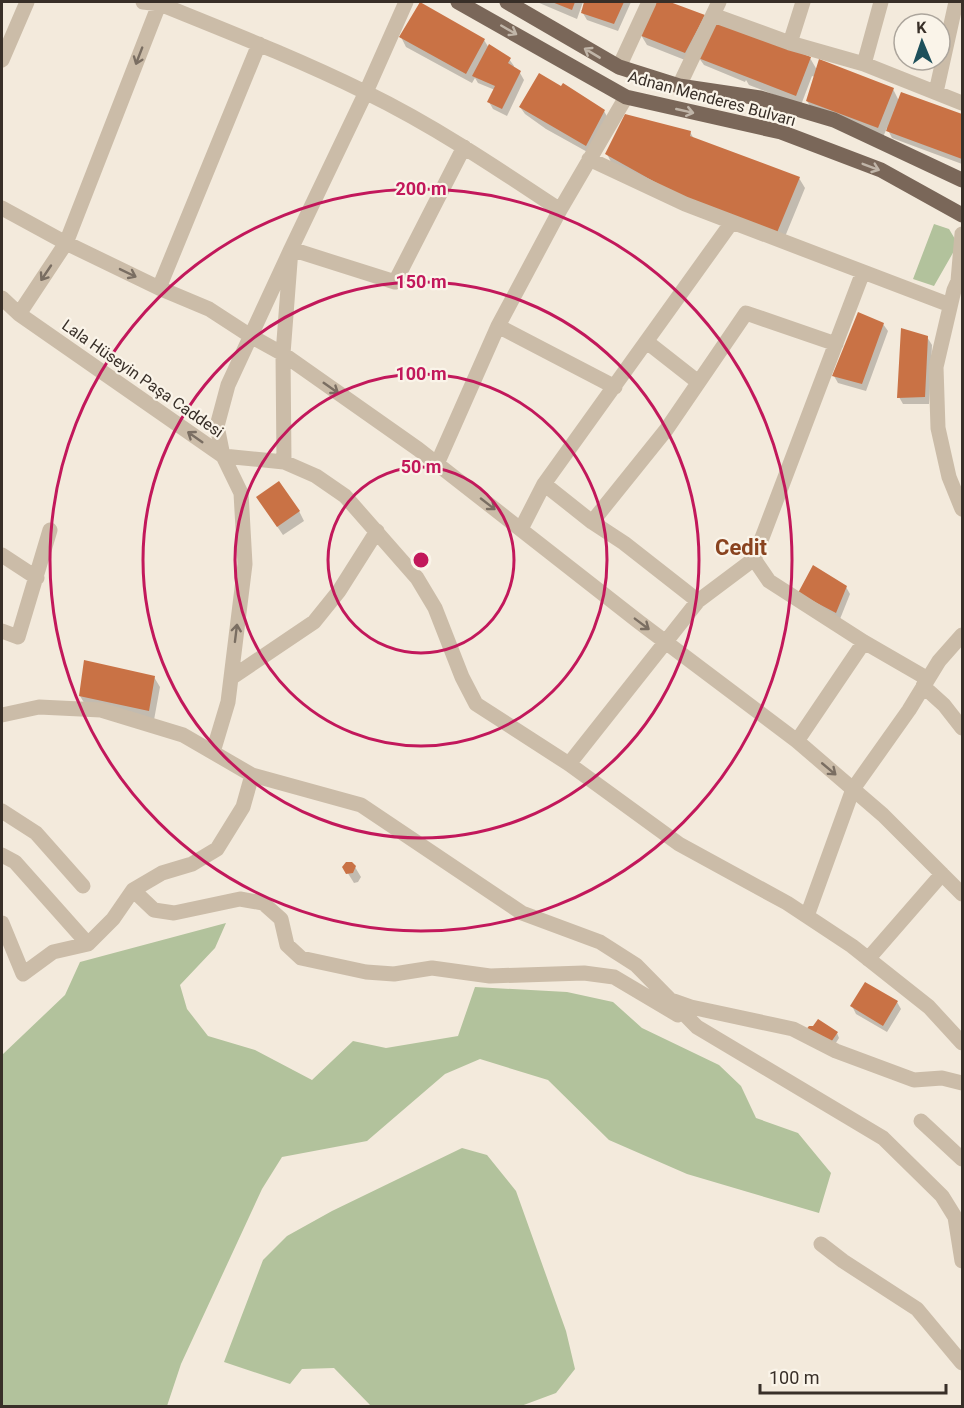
<svg xmlns="http://www.w3.org/2000/svg" width="964" height="1408" font-family="Roboto,sans-serif">
<style>
.green{fill:#b2c29c}
.shadow{fill:#0003}
.building{fill:#c97245}
.lines{fill:none;stroke-linecap:round;stroke-linejoin:round}
.minor{stroke:#cbbca8;stroke-width:15}
.major{stroke:#7a6759;stroke-width:15}
.oneway{stroke:#c0b5a8}
.oneway2{stroke:#7a6e62}
.ring{fill:none;stroke:#c2185b;stroke-width:3}
.labels{text-anchor:middle;stroke-width:4.5;stroke-linejoin:round;paint-order:stroke}
.street-label{font-size:16px;fill:#382f28;stroke:#faf4e9}
.district-label{font-size:22px;font-weight:bold;fill:#89431f;stroke:#faf4e9}
.centre{fill:#c2185b;stroke:#faf4e9;stroke-width:3}
.ring-label{font-size:18px;text-anchor:middle;font-weight:bold;fill:#c2185b;stroke:#faf4e9;stroke-width:4.5;stroke-linejoin:round;paint-order:stroke}
</style>
<rect width="100%" height="100%" fill="#f3eadc"/>
<!-- green -->
<path class="green" d="M934 224 949 229 958 244 934 286 913 279Z
M226 923 215 948 180 985 187 1009 208 1036 255 1050 312 1080 353 1041 386 1048 458 1036 475 987 567 992 613 1002 642 1028 719 1065 741 1086 756 1118 798 1133 831 1173 819 1213 687 1174 609 1140 548 1080 480 1059 445 1074 367 1141 282 1157 262 1189 181 1364 167 1406H2V1055L65 995 80 962Z
M462 1148 487 1155 516 1191 566 1331 575 1369 556 1393 521 1406H371L334 1368 302 1369 290 1384 224 1362 263 1260 287 1236 332 1211Z"/>
<!-- shadow -->
<path class="shadow" d="M537 2H583L577 19Z
M586 2H631L618 31 587 20 581 10H583Z
M658 2H666L704 16 690 62 647 45 641 35Z
M401 37 484 40 489 48 509 59 514 66 513 68 520 73 524 80 507 116 493 109 489 102 495 90 478 83 475 78 472 83 406 47Z
M699 58H810L817 70 893 89 899 101 902 93 962 116V164L892 138 887 128 883 137 813 111 807 101 815 77 812 76 801 105 749 85 746 80 745 82 704 65Z
M520 107 604 111 609 120 591 154 546 129 525 114Z
M690 132 694 139 799 178 805 188 782 244 612 164 607 154Z
M883 324 888 331 866 391 838 383 834 376Z
M927 337 932 345 929 404H903L899 397Z
M264 507 299 511 304 521 283 535Z
M846 587 850 594 840 619 804 600Z
M154 677 160 687 154 720 86 706 80 696Z
M344 867H355L361 877 358 882 354 883Z
M897 1002 901 1009 887 1032 856 1014 852 1006Z
M837 1033 839 1038 832 1049 807 1037Z"/>
<!-- building -->
<path class="building" d="M420 2 485 39 466 74 399 37Z
M552 2H575L572 10Z
M584 2H624L614 24 581 13Z
M656 2H670L705 15 685 53 639 35Z
M714 19 811 57 796 96 698 58Z
M489 44 511 58 508 63 521 71 502 109 487 102 495 86 472 76Z
M819 59 894 88 878 128 806 101Z
M539 73 561 86 563 83 605 110 586 146 519 107Z
M901 92 962 114V159L886 131Z
M625 114 691 131 690 136 800 177 776 235 671 191 605 154Z
M858 312 884 323 862 384 832 376Z
M901 328 928 336 925 397 897 398Z
M279 481 300 511 277 527 256 497Z
M813 565 847 586 836 613 798 593Z
M84 660 155 676 149 711 79 696Z
M346 862H352L356 866 353 873 346 874 342 867Z
M865 982 898 1001 883 1026 850 1006Z
M818 1019 838 1032 829 1045 803 1033 809 1026H813Z"/>
<g class="lines">
<!-- minor -->
<path class="minor" d="M143 2 160 4C229 32 298 59 365 92 433 125 497 168 560 210
M713 15 790 43 864 64 962 103
M790 43 803 2
M2 60 27 2
M864 64 881 2
M619 67 649 2
M679 86 719 2
M936 92 956 2
M464 147 395 282 291 249 228 385 217 426 223 456 284 462 316 476 345 496 417 578 435 608 462 677 476 704 569 764 679 844 787 903 852 946 929 1007 962 1043
M589 159 685 204 950 305
M2 208 66 243 159 288 209 309 249 335 283 354 418 449 639 622 797 741 883 815 962 894
M962 234 958 281 954 290 936 367 938 428 949 477 962 509
M159 288 259 44
M2 298 19 314 223 456 241 493 245 564 228 702 213 752
M19 314 66 243 160 2
M498 326 615 387
M647 342 698 382
M284 462 283 354 291 249 366 92 406 2
M437 464 498 326 560 210 626 97
M544 484 592 522 624 543 698 601
M592 522 666 430 746 313 836 344
M521 529 544 484 732 222
M2 555 37 578
M754 559 769 581 864 642 928 679
M2 631 18 637 50 530
M231 678 314 622 339 591 377 531
M923 686 944 705 962 728
M2 715 39 707 101 710 183 735 252 775 361 805 522 913 600 942 636 965 697 1027 883 1138 942 1196 955 1217 962 1261
M797 741 864 642
M569 764 698 601 754 559 863 272
M2 811 36 833 83 886
M2 855 15 862 88 944
M133 890 154 910 174 913 240 899 263 903 281 919 287 945 301 958 366 972 394 974 432 968 490 976 584 973 614 977 678 1015
M807 916 853 789 909 710 939 661 962 635
M2 923 23 974 53 952 88 944 113 919 133 890 162 873 192 864 217 849 243 807 252 775
M868 959 942 874
M674 1001 691 1007 793 1029 836 1051 914 1080 942 1078 962 1083
M921 1121 962 1159
M821 1244 843 1261 917 1309 962 1363"/>
<!-- major -->
<path class="major" d="M458 2 626 97 781 132 881 170 962 215
M507 2 619 67 679 86 760 98 834 120 962 180"/>
</g>
<!-- one-way arrows -->
<defs><path id="oneway-shaft" d="M-6 0H5M1.5-3L5.5 0L1.5 3" fill="none" stroke-width="1.6" stroke-linecap="round" stroke-linejoin="round" transform="scale(1.5)"/></defs>
<g class="oneway">
<use href="#oneway-shaft" transform="translate(509 30) rotate(30)"/>
<use href="#oneway-shaft" transform="translate(592 53) rotate(-149)"/>
<use href="#oneway-shaft" transform="translate(685 111) rotate(13)"/>
<use href="#oneway-shaft" transform="translate(871 167) rotate(21)"/>
</g>
<g class="oneway2">
<use href="#oneway-shaft" transform="translate(139 56) rotate(111)"/>
<use href="#oneway-shaft" transform="translate(46 273) rotate(124)"/>
<use href="#oneway-shaft" transform="translate(128 273) rotate(26)"/>
<use href="#oneway-shaft" transform="translate(331 388) rotate(35)"/>
<use href="#oneway-shaft" transform="translate(195 437) rotate(-145)"/>
<use href="#oneway-shaft" transform="translate(488 504) rotate(38)"/>
<use href="#oneway-shaft" transform="translate(642 624) rotate(37)"/>
<use href="#oneway-shaft" transform="translate(236 633) rotate(-83)"/>
<use href="#oneway-shaft" transform="translate(829 769) rotate(40)"/>
</g>
<!-- distance rings -->
<g class="ring">
<circle cx="421" cy="560" r="93"/>
<circle cx="421" cy="560" r="186"/>
<circle cx="421" cy="560" r="278"/>
<circle cx="421" cy="560" r="371"/>
</g>
<g class="labels">
<!-- street labels -->
<g class="street-label">
<text transform="translate(712 98) rotate(15)" y="6">Adnan Menderes Bulvarı</text>
<text transform="translate(143 378) rotate(35)" y="6">Lala Hüseyin Paşa Caddesi</text>
</g>
<!-- district labels -->
<g class="district-label">
<text x="741" y="555">Cedit</text>
</g>
</g>
<circle cx="421" cy="560" r="9" class="centre"/>
<g class="ring-label">
<text x="421" y="195">200 m</text>
<text x="421" y="288">150 m</text>
<text x="421" y="380">100 m</text>
<text x="421" y="473">50 m</text>
</g>
<!-- border -->
<rect width="964" height="1408" fill="none" stroke="#382f28" stroke-width="6"/>
<!-- north arrow -->
<g transform="translate(922 42) rotate(358)"><circle r="28" fill="#faf4e9" stroke="#aca59c" stroke-width="1.5"/>
<path d="M0-4.5L10 22L0 15L-10 22Z" fill="#1d505b"/>
<text y="-9" font-size="16" font-weight="bold" text-anchor="middle" fill="#382f28">K</text>
</g>
<!-- scale -->
<path d="M760 1384v9h186v-9" fill="none" stroke="#382f28" stroke-width="3"/>
<text x="769" y="1384" font-size="18" fill="#382f28" stroke="#faf4e9" stroke-width="4.5" paint-order="stroke">100 m</text>
</svg>
